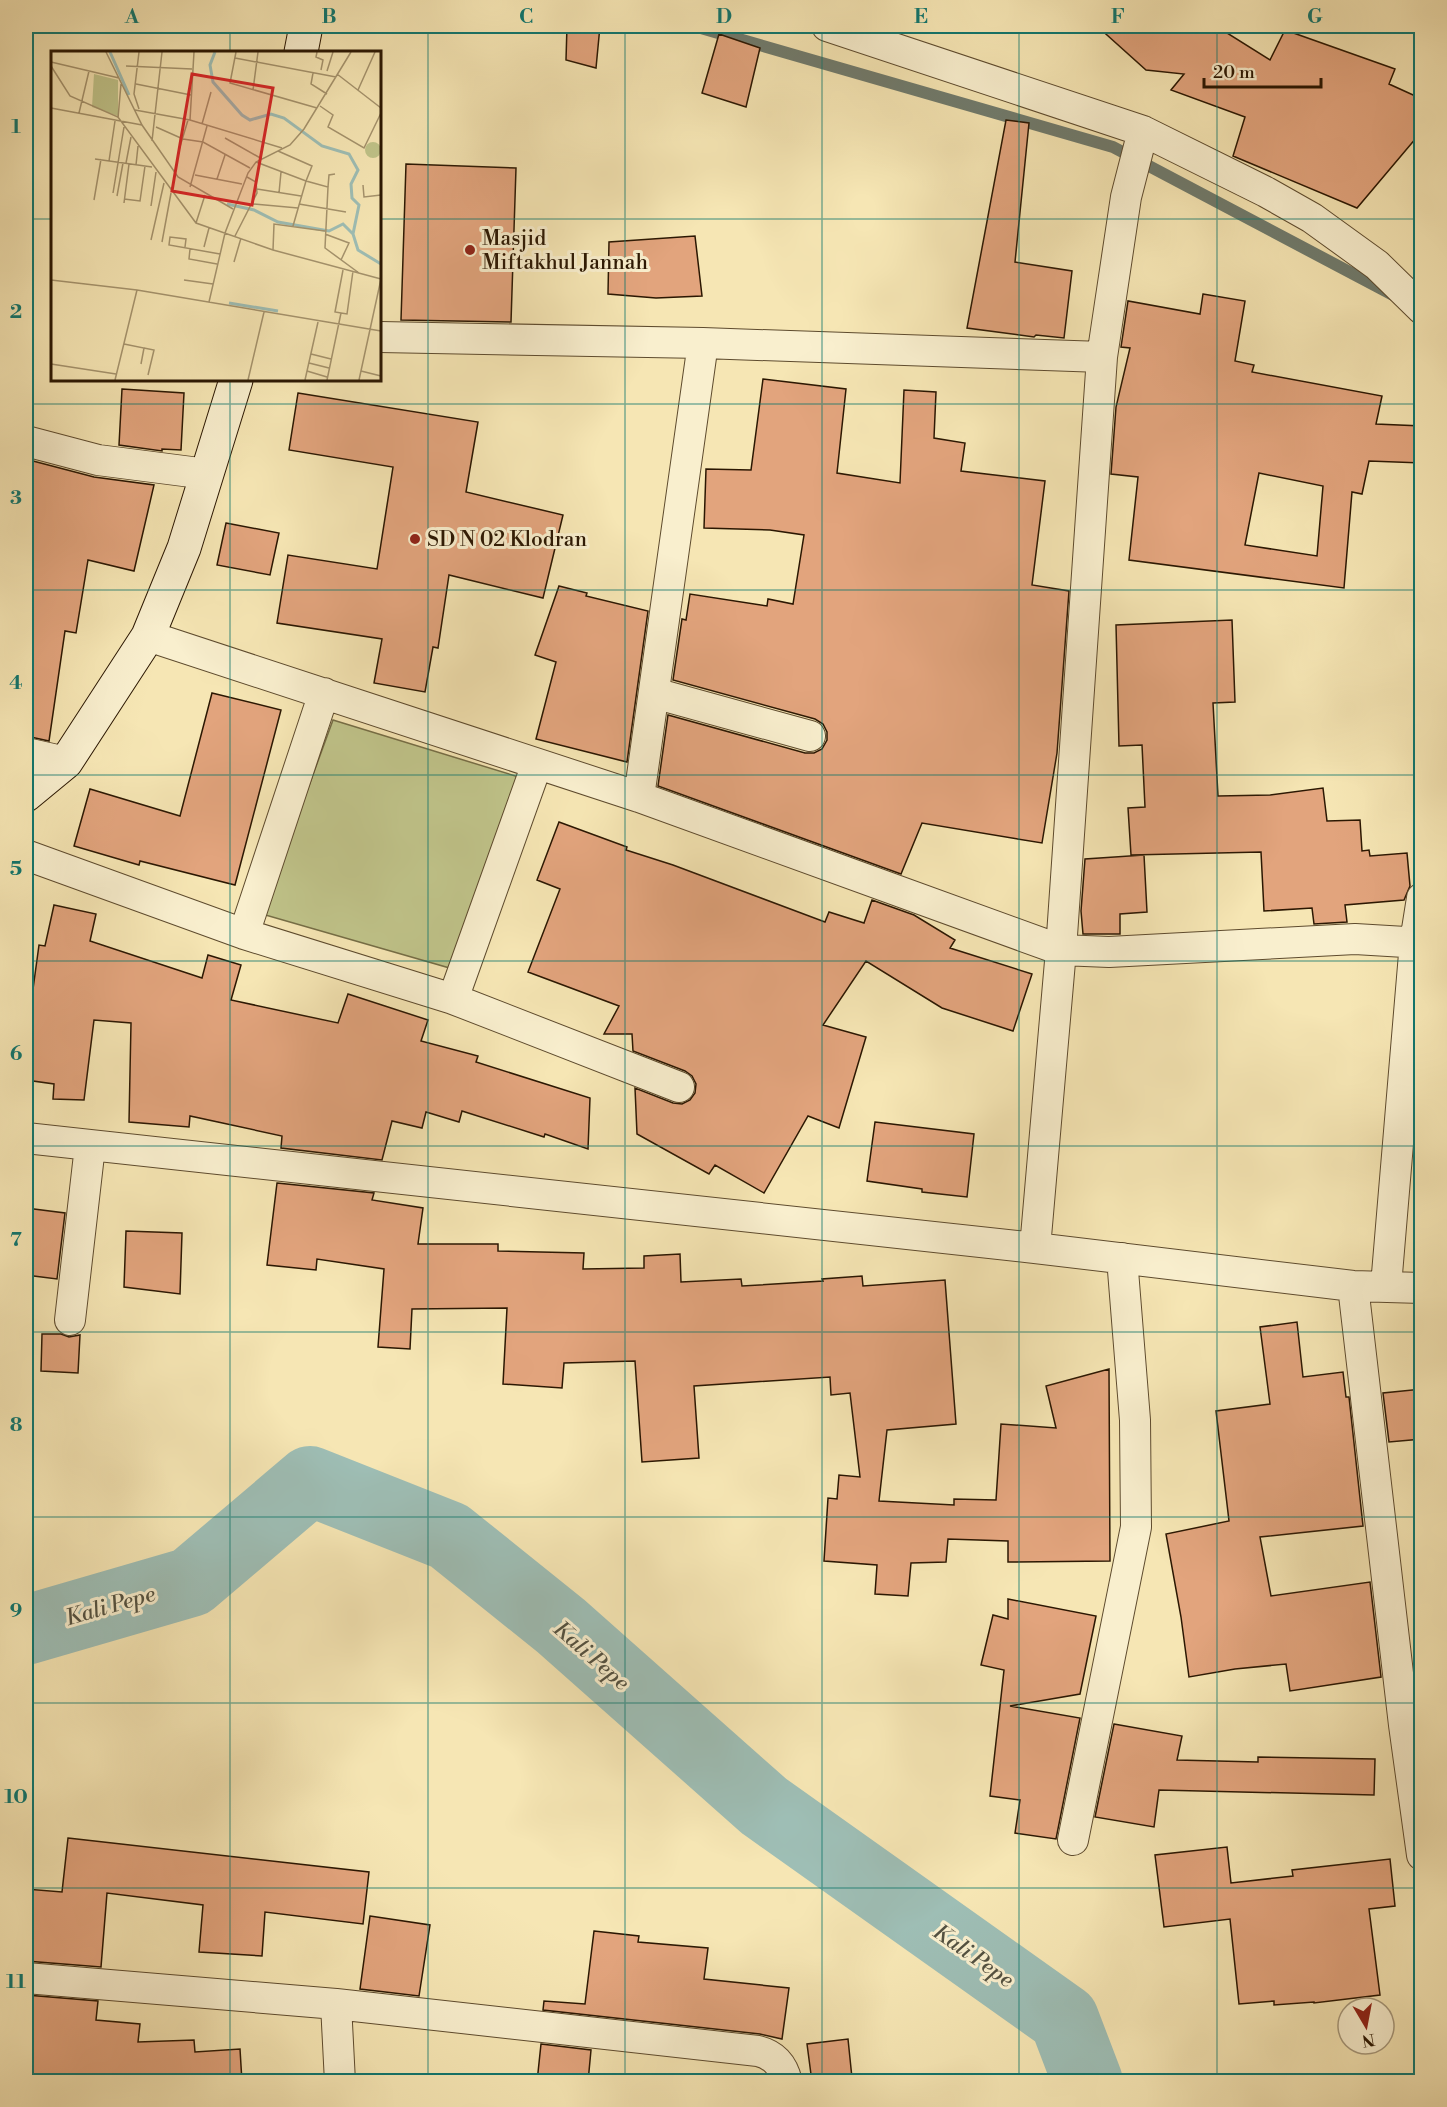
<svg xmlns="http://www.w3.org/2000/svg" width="1447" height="2107" font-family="'Libre Bodoni',serif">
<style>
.green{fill:#c0c48a;stroke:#766e46;stroke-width:1.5}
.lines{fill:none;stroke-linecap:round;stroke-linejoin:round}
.stream{stroke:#707b6d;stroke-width:12}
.river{stroke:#9ebeb5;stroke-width:70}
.building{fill:#e2a47d;stroke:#2b1702;stroke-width:1.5;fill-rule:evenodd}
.minor-casing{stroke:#5e4b2e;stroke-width:32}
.secondary-casing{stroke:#2b1702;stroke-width:35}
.minor{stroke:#f9efce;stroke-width:30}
.secondary{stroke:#f9efce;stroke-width:33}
.grid{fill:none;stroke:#0f766e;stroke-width:1.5;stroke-opacity:0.55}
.poi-dot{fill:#8f2418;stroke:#f9efce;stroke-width:2}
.labels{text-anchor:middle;stroke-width:6;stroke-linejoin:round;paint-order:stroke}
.poi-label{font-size:21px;fill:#2b1702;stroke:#f9efce;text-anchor:start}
.water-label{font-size:22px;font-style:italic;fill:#535141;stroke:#f9efce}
.inset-river{fill:none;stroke:#9ebeb5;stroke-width:3}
.inset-road{fill:none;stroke:#a5936d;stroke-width:1.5}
.view{fill:#d62828;fill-opacity:0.15;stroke:#d62828;stroke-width:3}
.inset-edge{fill:none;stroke:#2b1702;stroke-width:3}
.neatline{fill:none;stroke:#0f766e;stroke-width:2}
.grid-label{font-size:20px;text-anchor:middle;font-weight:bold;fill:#0f766e}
</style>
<rect width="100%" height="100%" fill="#f6e6b4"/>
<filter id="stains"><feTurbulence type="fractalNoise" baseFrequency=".00333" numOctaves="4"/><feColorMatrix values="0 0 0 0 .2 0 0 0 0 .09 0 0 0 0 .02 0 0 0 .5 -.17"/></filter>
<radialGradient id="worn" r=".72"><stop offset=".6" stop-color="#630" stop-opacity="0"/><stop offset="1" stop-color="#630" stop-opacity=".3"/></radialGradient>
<!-- green -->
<path class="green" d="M333 720 522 778 460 971 262 914Z"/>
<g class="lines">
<!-- stream -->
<path class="stream" d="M694 26 1113 147 1393 295"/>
<!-- river -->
<path class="river" d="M26 1630 191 1582 310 1481 449 1536 561 1626 764 1806 1064 2019 1088 2082"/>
</g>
<!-- building -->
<path class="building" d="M567 26H600L596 68 566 60Z
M1097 26H1216L1270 60 1285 30 1395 69 1389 84 1422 99V131L1357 208 1233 156 1245 117 1171 90 1184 74 1146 70Z
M719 34 760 48 746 107 702 93Z
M1006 120 1029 123 1015 262 1072 271 1064 338 1036 335 1034 337 967 328Z
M406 164 516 168 511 322 401 320Z
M695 236 702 296 656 298 608 294 609 242Z
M1203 294 1245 301 1235 361 1254 365 1252 372 1382 396 1376 424 1422 426V463L1369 461 1362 494 1352 492 1344 588 1129 560 1138 477 1111 474 1116 407 1130 348 1121 347 1128 301 1200 314ZM1259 473 1323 486 1317 556 1245 545Z
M763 379 846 389 837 473 900 483 904 390 936 392 934 438 965 443 961 471 1045 481 1032 585 1069 591 1057 753 1042 843 922 823 901 874 658 786 668 715 805 753H814L822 749 827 740V732L823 724 815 719 673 680 682 619 686 620 690 594 767 606 768 599 793 604 804 535 770 530 704 528 706 469 751 470Z
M122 389 184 393 181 450 162 449V451L119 445Z
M298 393 478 422 466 492 563 515 543 598 449 575 438 648 433 647 425 692 374 683 382 639 277 623 288 555 377 569 393 467 289 450Z
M33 461 94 477 154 485 134 571 88 560 76 633 65 631 49 741 26 736V492Z
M226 523 279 533 270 575 217 565Z
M559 586 587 593 586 596 648 611 627 762 536 739 556 662 535 655Z
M1232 620 1235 702 1213 703 1218 796 1270 795 1323 788 1327 821 1360 820 1362 851 1369 850 1370 856 1407 853 1410 886 1404 900 1345 905 1347 922 1314 924 1312 908 1264 911 1261 852 1131 855 1128 808 1145 807 1142 745 1119 746 1116 625Z
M212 693 281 710 235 885 140 861 139 865 74 846 90 789 180 816Z
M559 822 627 847 626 850 673 865 825 922 829 912 864 923 872 900 914 915 955 940 950 948 1032 974 1013 1031 942 1008 866 961 823 1025 866 1037 839 1128 808 1116 764 1193 715 1165 709 1174 637 1134 635 1088 673 1103 682 1104 690 1100 695 1093 696 1084 692 1076 685 1071 633 1051 632 1034H604L619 1006 528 972 560 889 537 880Z
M1144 855 1147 912 1120 914V934H1083L1081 911 1085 859Z
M54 905 96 914 90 941 202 978 208 955 241 965 231 1000 338 1023 348 994 428 1020 421 1041 478 1056 476 1062 590 1098 588 1149 545 1134 544 1137 462 1111 459 1122 426 1112 422 1128 392 1121 382 1160 281 1148 282 1136 190 1116 189 1127 129 1122 131 1023 94 1020 84 1100 53 1099 54 1084 26 1080V1010L30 1011 39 945 45 946Z
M875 1122 974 1134 967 1197 922 1192V1189L867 1181Z
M277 1183 374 1193 372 1200 423 1208 418 1244H498V1251L584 1253 583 1269 644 1268V1256L680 1254 681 1282 741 1279 742 1286 823 1281 822 1279 862 1276 863 1286 945 1280 956 1424 887 1430 879 1501 954 1505V1499L996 1500 1001 1424 1056 1428 1046 1386 1109 1369 1110 1561 1008 1562V1541L948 1539 946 1562 911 1563 908 1596 875 1594 877 1565 824 1561 828 1498 837 1499 839 1475 860 1477 850 1393 831 1395 830 1377 694 1386 699 1458 642 1462 635 1361 564 1363 562 1388 503 1384 507 1308 412 1309 410 1349 378 1347 384 1269 317 1259 316 1270 267 1265Z
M26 1208 65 1213 57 1279 26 1275Z
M126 1231 182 1233 180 1294 124 1287Z
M1297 1322 1303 1377 1343 1372 1346 1397H1349L1363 1526 1260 1537 1271 1596 1370 1582 1381 1677 1290 1691 1286 1664 1235 1669 1189 1677 1181 1617 1166 1534 1229 1521 1216 1411 1270 1404 1260 1327Z
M42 1334H61L69 1337 80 1335 78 1373 41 1371Z
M1422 1389V1439L1389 1442 1383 1393Z
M1008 1599 1096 1616 1080 1694 1010 1706 1080 1718 1056 1839 1015 1833 1020 1800 990 1796 1004 1670 981 1665 993 1615 1008 1619Z
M1114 1724 1182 1736 1177 1760 1258 1762V1757L1375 1759 1374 1795 1159 1790 1154 1827 1095 1817Z
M68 1838 369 1872 363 1924 265 1912 262 1956 199 1952 203 1905 107 1893 101 1967 26 1961V1889L62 1892Z
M1227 1847 1231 1883 1293 1876 1292 1870 1390 1859 1395 1906 1369 1909 1380 1995 1314 2003V2002L1274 2005V2001L1239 2004 1230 1919 1164 1927 1155 1855Z
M370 1916 430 1925 419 1996 360 1989Z
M594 1931 639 1936 638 1942 708 1948 704 1979 789 1988 782 2039 760 2034 543 2010 544 2001 585 2004Z
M26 1995 98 2001 96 2020 140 2024 138 2042 194 2040 195 2052 240 2049 242 2082H78L26 2079Z
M848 2039 852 2078 812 2082 807 2044Z
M541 2044 591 2050 588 2082H537Z"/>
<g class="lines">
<defs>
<path id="minor" d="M827 26 1143 131 1266 192 1312 218 1377 265 1422 309
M380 337 703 343 1102 357
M26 441 98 460 207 474
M148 636 639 797 1061 950 1109 952 1355 939 1422 943
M654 693 810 736
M26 753 66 762
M639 797 703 343
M26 855 244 934 453 999 679 1087
M244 934 324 693
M453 999 537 764
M26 1138 1035 1248 1353 1286 1422 1288
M1035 1248 1061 950 1102 357 1126 197 1143 131
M1353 1286 1404 1725 1422 1855
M1386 1286 1415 942 1422 898
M70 1320 90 1146
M1073 1840 1136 1527 1135 1420 1122 1258
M26 1978 336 2004 758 2051C774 2055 783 2065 787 2082
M336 2004 340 2082"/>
<path id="secondary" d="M301 52 306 26
M26 795 66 762 148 636 184 548 236 380"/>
</defs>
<!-- minor casing -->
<use href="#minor" class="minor-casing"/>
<!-- secondary casing -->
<use href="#secondary" class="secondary-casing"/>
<!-- minor -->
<use href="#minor" class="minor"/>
<!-- secondary -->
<use href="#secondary" class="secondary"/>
</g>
<!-- grid -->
<path class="grid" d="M230 26V52M428 26V2082M625 26V2082M822 26V2082M1019 26V2082M1217 26V2082M26 219H52M380 219H1422M230 380V2082M26 404H1422M26 590H1422M26 775H1422M26 961H1422M26 1146H1422M26 1332H1422M26 1517H1422M26 1703H1422M26 1888H1422"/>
<!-- markers -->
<g class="poi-dot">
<circle cx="470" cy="250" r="6"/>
<circle cx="415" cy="539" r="6"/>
</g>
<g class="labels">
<!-- poi labels -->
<g class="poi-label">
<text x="482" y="245">Masjid<tspan x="482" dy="24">Miftakhul Jannah</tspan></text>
<text x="427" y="546">SD N 02 Klodran</text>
</g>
<!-- water labels -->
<g class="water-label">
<text transform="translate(110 1605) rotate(-16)" y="8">Kali Pepe</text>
<text transform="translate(592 1655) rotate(41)" y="8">Kali Pepe</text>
<text transform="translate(974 1955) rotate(35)" y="8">Kali Pepe</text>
</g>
</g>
<!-- overview -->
<g transform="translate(51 51)">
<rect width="330" height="330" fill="#f6e6b4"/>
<path d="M43 23 67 29V65L41 56ZM314 99a8 8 0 1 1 16 0a8 8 0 1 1-16 0Z" fill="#c0c48a"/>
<path class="inset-river" d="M59 1 78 44M164 1 159 14 162 31 191 64 199 69 220 63 233 67 271 95 298 103 307 119 300 133 301 147 308 154 302 183 307 199 330 213M176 153 203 159 227 171 278 180 292 173 302 183M178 252 227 260"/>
<path class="inset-road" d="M55 1 91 74 127 126 182 158M185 1 179 32 266 57M266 1 265 6 272 9 270 19M184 7 285 26M0 11 68 27M0 15 19 45 67 66 145 172 222 199 330 228M75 15 141 18M276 20 282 1M262 22 260 33 276 43M286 23 330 57M85 33 140 44M202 39 207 1M307 39 324 1M269 55 282 64 277 76 313 97 330 62M0 57 91 74M88 58 83 43 88 1M84 59 139 69 231 97M28 62 38 20M67 67 70 33M139 69 143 1M151 73 160 41M105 76 132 88 152 91 199 117M174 87 211 108M101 90 111 1M128 99 137 69M44 108 101 116M58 110 64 70M205 111 255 130 261 115 227 100M75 112 80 86M85 114 87 95M144 124 191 133M166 128 174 104M312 134 313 146 330 144M139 136 156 75M277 136 278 124 284 123M206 138 250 145M62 142 73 76M228 142 230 121M66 145 72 112M73 148 89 150 94 115M43 149 50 108M73 152 78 113M202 153 247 157M248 153 295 161M100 155 105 121M145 172 154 144M242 175 255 130 277 136 274 197 308 222M274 183 298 192 290 209M184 185 206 142 205 131 196 126M100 189 113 132M111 191 120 142M134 196 135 188 119 186 118 194 169 203M153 196 158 177M139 198 138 208 166 213M222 199 223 173 274 180M183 211 190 187M0 229 86 239 330 280M133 229 162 233M158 251 174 182 197 122 205 111 239 94 253 78 300 1M290 262 296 263 302 220M290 262 284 261 292 219M73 293 93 297 90 313M93 297 103 299 97 324M260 303 280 308M258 312 278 317M0 313 65 323M256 320 276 326M310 320 330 325M64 329 86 239M197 329 213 261M254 329 267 271M276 329 290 262M308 329 330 228"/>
<path class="view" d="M141 23 222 37 201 154 121 140Z"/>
<rect width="330" height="330" class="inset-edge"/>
</g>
<!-- margin -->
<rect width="1447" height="2107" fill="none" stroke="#f6e6b4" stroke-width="66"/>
<!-- north arrow -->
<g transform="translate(1366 2026) rotate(170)"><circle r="28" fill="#f9efce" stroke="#a7997c" stroke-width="1.5"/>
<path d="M0-4.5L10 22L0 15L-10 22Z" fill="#8f2418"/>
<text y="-9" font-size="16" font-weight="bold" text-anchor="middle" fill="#2b1702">N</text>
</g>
<!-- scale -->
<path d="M1204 78v9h117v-9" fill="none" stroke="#2b1702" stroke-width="3"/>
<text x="1213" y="78" font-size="18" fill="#2b1702" stroke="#f9efce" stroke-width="4.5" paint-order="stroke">20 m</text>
<rect x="33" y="33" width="1381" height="2041" class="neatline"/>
<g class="grid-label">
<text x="132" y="23">A</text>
<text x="329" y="23">B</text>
<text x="526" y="23">C</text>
<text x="724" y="23">D</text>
<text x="921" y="23">E</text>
<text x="1118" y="23">F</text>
<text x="1315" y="23">G</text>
<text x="16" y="133">1</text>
<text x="16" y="318">2</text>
<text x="16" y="504">3</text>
<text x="16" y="689">4</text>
<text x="16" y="875">5</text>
<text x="16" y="1060">6</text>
<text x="16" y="1246">7</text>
<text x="16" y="1431">8</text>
<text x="16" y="1617">9</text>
<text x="16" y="1803">10</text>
<text x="16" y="1988">11</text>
</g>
<rect width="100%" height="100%" filter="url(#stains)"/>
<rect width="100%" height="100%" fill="url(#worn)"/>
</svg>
